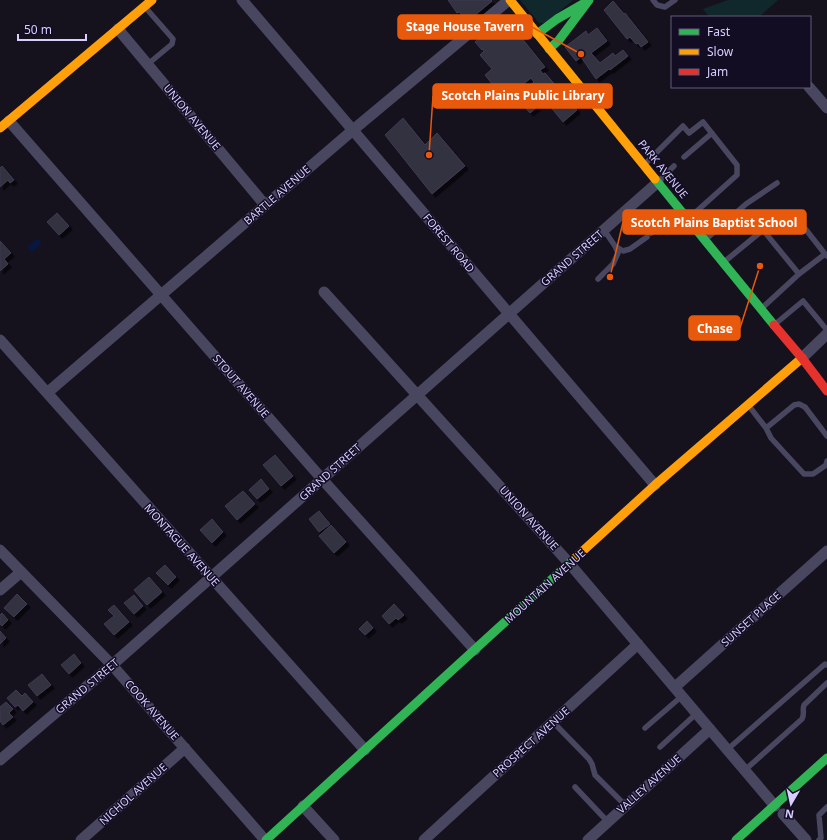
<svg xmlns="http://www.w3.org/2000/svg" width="827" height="840" font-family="'Noto Sans',sans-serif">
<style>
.green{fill:#10282b}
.water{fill:#08173f}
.building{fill:#333040;stroke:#413b52;filter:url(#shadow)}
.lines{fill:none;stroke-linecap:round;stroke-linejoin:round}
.lane{stroke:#49465f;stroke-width:5.5}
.street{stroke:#49465f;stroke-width:11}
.fast{stroke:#30b455;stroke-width:9}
.slow{stroke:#ff9f0a;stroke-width:9}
.jam{stroke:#e5322d;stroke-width:9}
.labels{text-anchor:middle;stroke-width:3;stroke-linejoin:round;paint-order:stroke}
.street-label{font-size:11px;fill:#d8ceff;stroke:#120d23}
.leader{fill:none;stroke:#e8590c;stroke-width:1.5}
.callout-dot{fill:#e8590c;stroke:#120d23;stroke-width:1.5}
.callout{fill:#e8590c;stroke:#e8590c;stroke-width:1.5}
.callout-label{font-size:12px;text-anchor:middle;font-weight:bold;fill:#fff}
</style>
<defs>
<filter id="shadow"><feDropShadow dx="3.5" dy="3.5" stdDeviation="0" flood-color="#0009"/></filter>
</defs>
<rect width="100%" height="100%" fill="#15121e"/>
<!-- green -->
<path class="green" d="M520 0H573L546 23H539Z
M728 0H778L759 17H709L703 9Z"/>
<!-- water -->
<path class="water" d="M38 238 42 243 32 252 27 247Z"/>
<!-- building -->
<path class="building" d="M448 0H491L492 1 468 21 459 12 457 13Z
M613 1 624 14 625 13 648 42 641 47 638 43 636 44 630 37 627 39 604 10Z
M505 17 545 67 540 70 543 74 545 73 577 110 563 122 545 100 530 113 516 97 534 82 531 78 504 99 485 75 492 69 480 55 484 51 483 49 482 50 475 42Z
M597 28 607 41 591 53 600 63 613 53 615 56 623 50 628 56 610 70 609 69 596 79 581 57 576 61 565 47 586 31 588 35Z
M403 118 425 145 437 133 465 166 432 194 385 135Z
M2 166 14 180 10 183 8 180 0 187V168Z
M57 213 69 226 59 235 47 222Z
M0 241 11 253 4 259 8 264 0 271Z
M275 455 293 476 281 486 263 465Z
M261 479 269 489 257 499 249 490Z
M243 491 255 504 237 520 225 506Z
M319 511 330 524 319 532 309 519Z
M212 519 223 532 212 543 200 530Z
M331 525 346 542 334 553 319 536Z
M165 565 176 577 168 585 156 573Z
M149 577 162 592 147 605 134 590Z
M17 594 27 604 14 617 4 608Z
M134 595 143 606 134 614 124 603Z
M394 604 404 615 398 620 396 618 389 624 382 616Z
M114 605 129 622 114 635 104 624 114 616 108 610Z
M2 613 8 620 2 626 0 624V615Z
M367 621 373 628 365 635 359 629Z
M0 631 6 638 0 644Z
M74 654 81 663 69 674 61 665Z
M42 674 51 685 37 696 28 685Z
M16 690 22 696 25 693 33 702 23 711 18 705 15 707 7 698Z
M6 702 13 709 9 713 13 717 3 725 0 721V707Z"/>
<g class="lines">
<!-- lane -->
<path class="lane" d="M653 0 657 5 665 7 675 0
M145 7 173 39 172 44 148 64
M684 157 712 133
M644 165 683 126 689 133 703 122 737 165V175L688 219
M659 181 674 166
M763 230C769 219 785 206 796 217L825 254
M651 233 680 210
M705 240 746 204 777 183
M615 246 623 251 630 249 647 237
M724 262 763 230 799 274 825 254 827 256
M598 279 613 264 618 253 615 246 604 230
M761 309 799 274
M774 325 803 301 827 330
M749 406 766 428 794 405 799 404 805 407 827 436
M766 428 771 438 804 474H813L826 465 827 461
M553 722 589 759 592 764 595 775 626 806
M645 728 682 696
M660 747 697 713
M728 749 825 664 827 665
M745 770 802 719C805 714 802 710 804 705L827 683
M575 787 608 822
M819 840 821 838 819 815 827 807"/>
<!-- street -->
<path class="street" d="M242 0 655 485
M118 29 265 205
M809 87 827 108
M9 121 322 479 475 650
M324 292 569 563 775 806
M0 340 365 750
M802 358 827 334
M47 393 353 130 509 0
M0 550 112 665 265 840
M0 590 21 572
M675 687 827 551
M0 760 112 665 658 182
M303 806 334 840
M783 814 806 840
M81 840 185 748
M424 840 638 644
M588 840 710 729"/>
<!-- fast -->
<path class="fast" d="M537 34 557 19 583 4
M549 49 559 40 589 0
M655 179 774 325
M266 840 574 559
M736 840 827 758"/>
<!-- slow -->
<path class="slow" d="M510 0 655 179
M0 128 152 0
M574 559 655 485 802 358"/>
<!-- jam -->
<path class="jam" d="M774 325 802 358 827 391"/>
</g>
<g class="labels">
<!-- street labels -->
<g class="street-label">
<text transform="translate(192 117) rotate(50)" y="4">UNION AVENUE</text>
<text transform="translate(663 169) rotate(51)" y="4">PARK AVENUE</text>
<text transform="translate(277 195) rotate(-41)" y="4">BARTLE AVENUE</text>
<text transform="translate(449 243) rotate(50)" y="4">FOREST ROAD</text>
<text transform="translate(572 258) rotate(-41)" y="4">GRAND STREET</text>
<text transform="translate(241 386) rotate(49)" y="4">STOUT AVENUE</text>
<text transform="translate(330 472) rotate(-42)" y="4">GRAND STREET</text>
<text transform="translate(529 518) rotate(48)" y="4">UNION AVENUE</text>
<text transform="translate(182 545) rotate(48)" y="4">MONTAGUE AVENUE</text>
<text transform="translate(545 586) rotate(-42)" y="4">MOUNTAIN AVENUE</text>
<text transform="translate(751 619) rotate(-42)" y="4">SUNSET PLACE</text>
<text transform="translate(87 686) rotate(-40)" y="4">GRAND STREET</text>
<text transform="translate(152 710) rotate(49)" y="4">COOK AVENUE</text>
<text transform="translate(531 742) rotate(-42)" y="4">PROSPECT AVENUE</text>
<text transform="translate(649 784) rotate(-42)" y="4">VALLEY AVENUE</text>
<text transform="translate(133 794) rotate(-42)" y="4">NICHOL AVENUE</text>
</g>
</g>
<!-- callouts -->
<path class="leader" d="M581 54L532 27M429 155L433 96M610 277L623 222M760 266L740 328"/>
<g class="callout-dot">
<circle cx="581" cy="54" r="4"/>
<circle cx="429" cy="155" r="4"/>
<circle cx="610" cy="277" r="4"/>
<circle cx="760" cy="266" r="4"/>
</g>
<g class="callout">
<rect x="398" y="15" width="134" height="24" rx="4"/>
<rect x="433" y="84" width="179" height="24" rx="4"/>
<rect x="623" y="210" width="183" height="24" rx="4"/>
<rect x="689" y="316" width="51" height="24" rx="4"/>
</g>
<g class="callout-label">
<text x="465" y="31">Stage House Tavern</text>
<text x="523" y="100">Scotch Plains Public Library</text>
<text x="714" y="227">Scotch Plains Baptist School</text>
<text x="715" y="333">Chase</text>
</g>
<!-- legend -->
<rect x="671" y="16" width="140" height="72" fill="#120d23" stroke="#615a7b"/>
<rect x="679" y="29" width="20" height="6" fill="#30b455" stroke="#615a7b"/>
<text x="707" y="36" font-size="12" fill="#d8ceff">Fast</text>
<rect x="679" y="49" width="20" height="6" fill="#ff9f0a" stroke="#615a7b"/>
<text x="707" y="56" font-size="12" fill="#d8ceff">Slow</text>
<rect x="679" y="69" width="20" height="6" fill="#e5322d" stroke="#615a7b"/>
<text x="707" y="76" font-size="12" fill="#d8ceff">Jam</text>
<!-- north arrow -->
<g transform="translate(791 804) rotate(189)" stroke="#120d23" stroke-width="3" paint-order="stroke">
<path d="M0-3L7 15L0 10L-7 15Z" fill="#d8ceff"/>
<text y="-6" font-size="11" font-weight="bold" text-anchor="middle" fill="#d8ceff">N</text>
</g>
<!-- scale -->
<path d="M18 34v6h68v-6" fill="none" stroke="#d8ceff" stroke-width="2"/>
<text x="24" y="34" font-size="12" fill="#d8ceff" stroke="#120d23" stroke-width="3" paint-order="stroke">50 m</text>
</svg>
